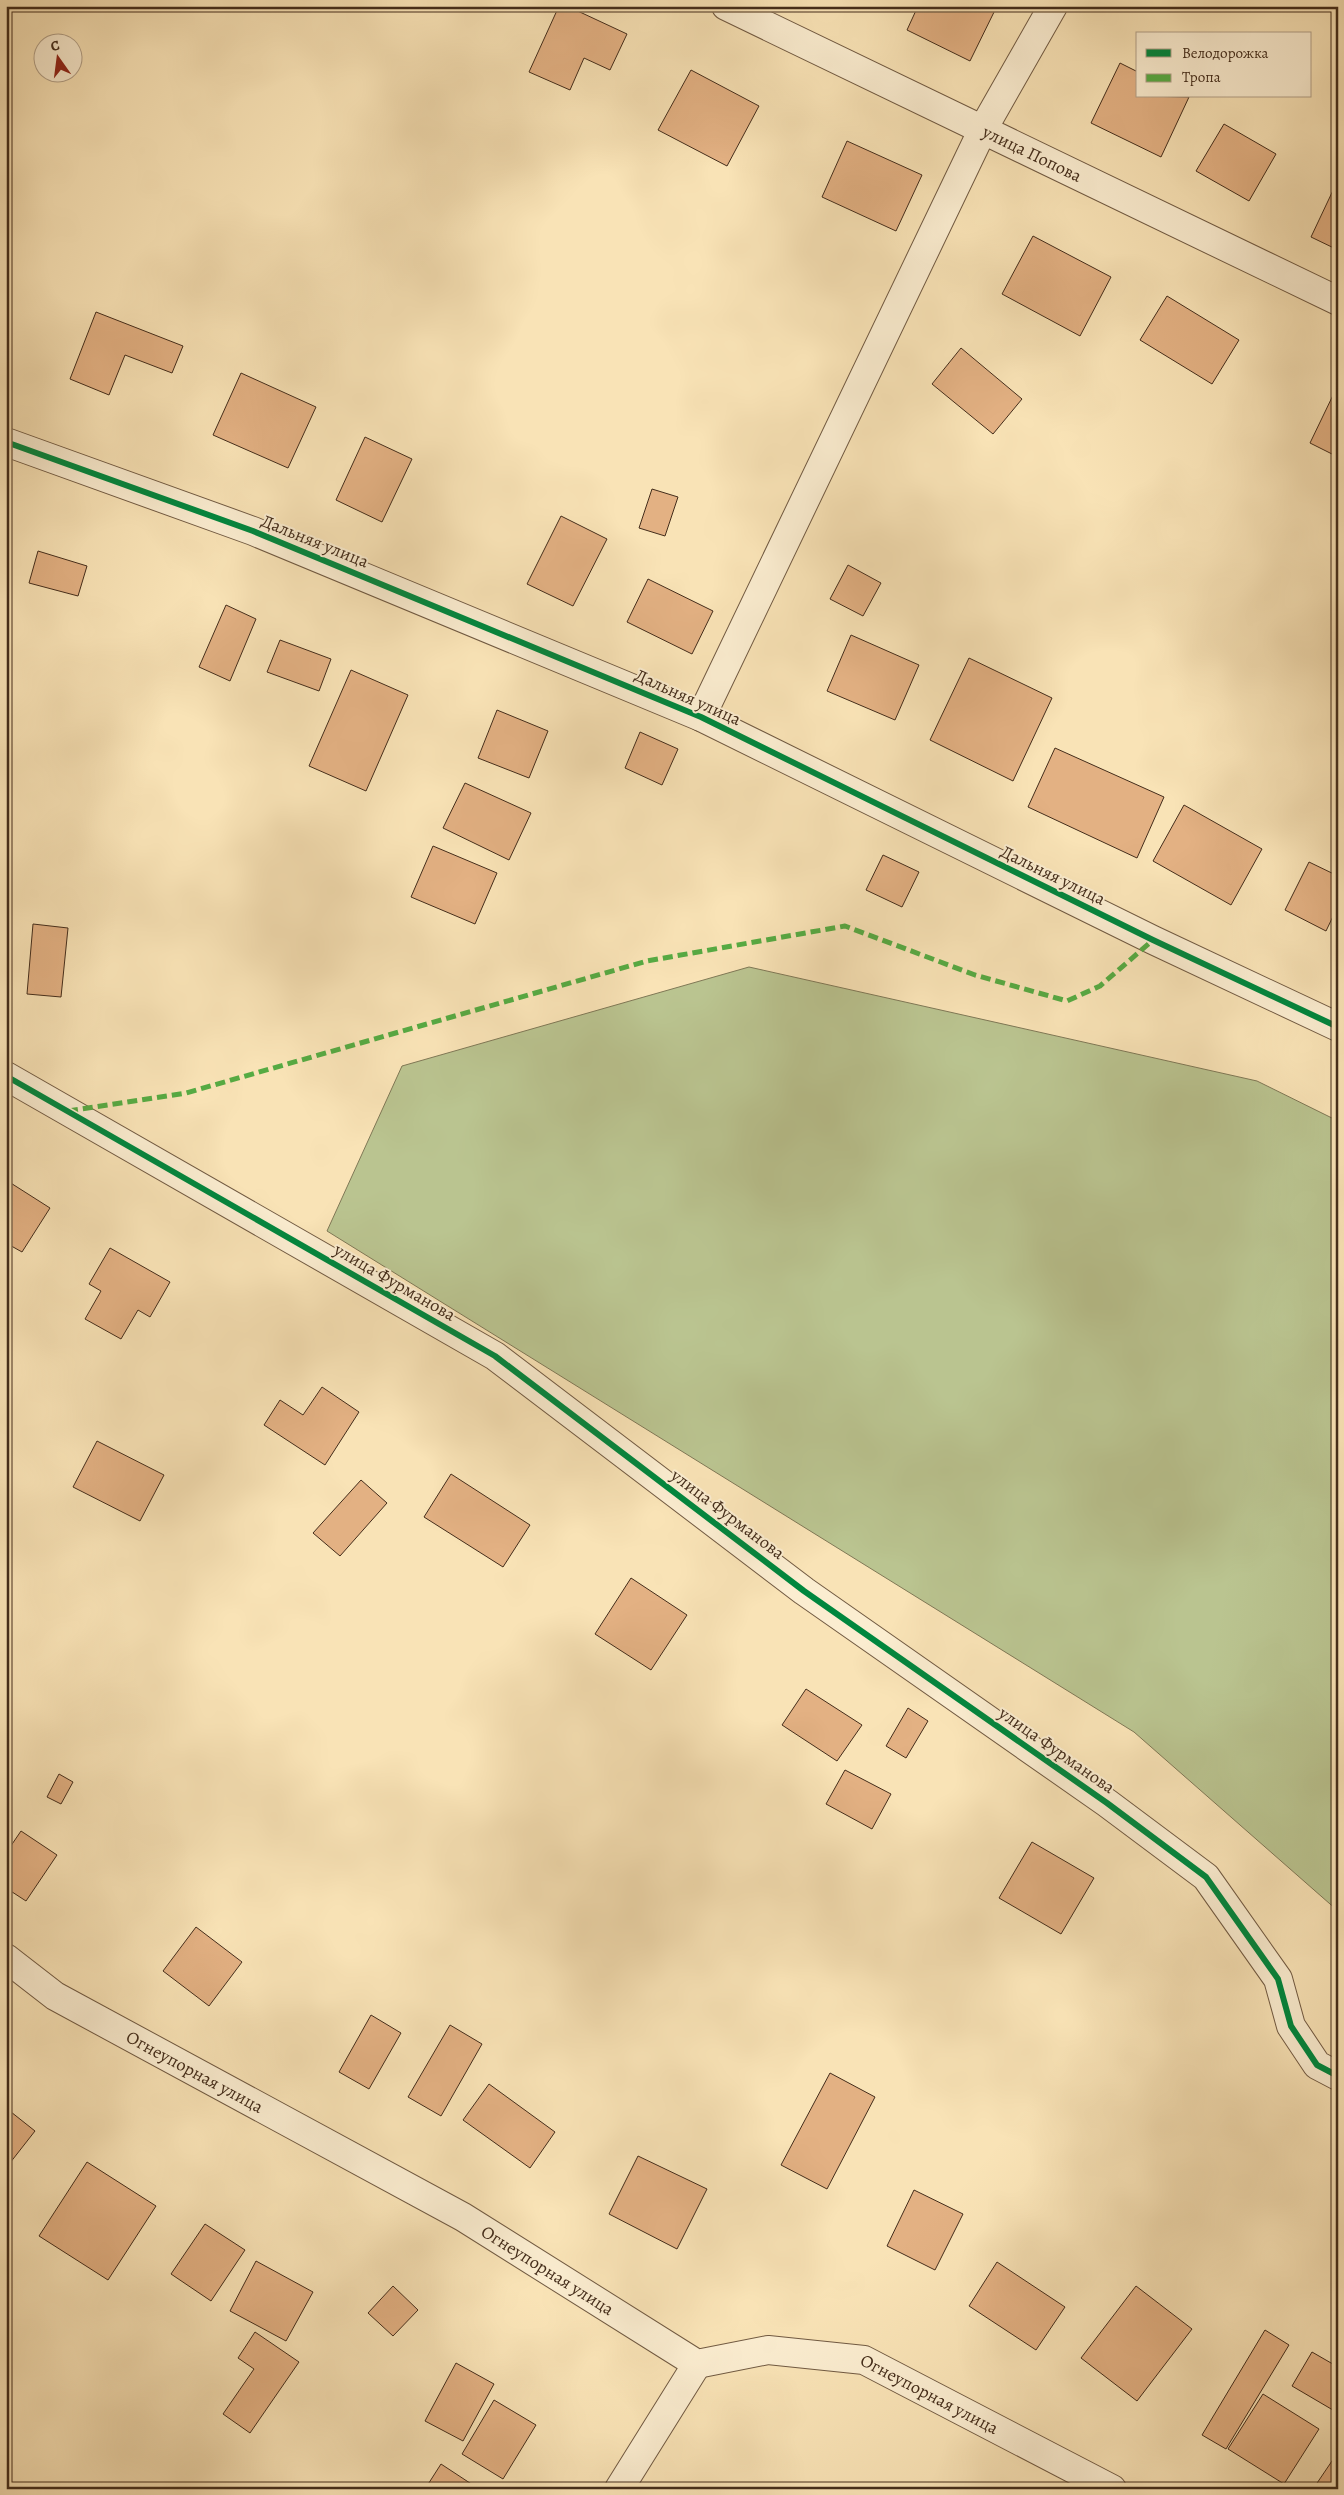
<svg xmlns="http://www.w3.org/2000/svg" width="1344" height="2495" font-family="Alegreya,serif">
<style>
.green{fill:#bac490;stroke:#7f7856}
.building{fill:#e3b183;stroke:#442d1b}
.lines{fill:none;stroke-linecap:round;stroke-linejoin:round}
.minor-casing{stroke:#715a42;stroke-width:30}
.minor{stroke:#fbedd0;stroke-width:28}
.quiet{stroke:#56ab43;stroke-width:5;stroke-dasharray:10 5;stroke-linecap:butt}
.cycleway-casing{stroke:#fbedd0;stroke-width:9}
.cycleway{stroke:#00873e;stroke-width:6}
.labels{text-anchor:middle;stroke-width:4;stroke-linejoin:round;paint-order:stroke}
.street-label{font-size:18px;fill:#442d1b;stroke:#fbedd0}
</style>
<rect width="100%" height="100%" fill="#f9e3b6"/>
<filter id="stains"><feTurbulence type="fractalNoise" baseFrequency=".004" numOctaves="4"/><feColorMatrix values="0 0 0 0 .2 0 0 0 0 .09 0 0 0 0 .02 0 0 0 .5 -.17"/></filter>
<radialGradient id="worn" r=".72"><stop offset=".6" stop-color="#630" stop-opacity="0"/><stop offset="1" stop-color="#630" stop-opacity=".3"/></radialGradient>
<!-- green -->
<path class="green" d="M749 967 1257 1081 1338 1121V1911L1134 1732 327 1231 402 1066Z"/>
<!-- building -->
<path class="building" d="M559 6H567L627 34 610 70 584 58 570 90 529 72Z
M918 6H997L970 61 907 30Z
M1120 63 1138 72V96L1189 97 1161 157 1091 123Z
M691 70 759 106 727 166 658 130Z
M1224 124 1276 154 1249 201 1196 171Z
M847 141 922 175 896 231 822 197Z
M1336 184 1338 185V250L1311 237Z
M1033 236 1111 277 1080 336 1002 294Z
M1167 296 1239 340 1212 384 1140 340Z
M96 312 183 346 172 373 125 355 109 395 70 379Z
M961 348 1022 399 993 434 932 384Z
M241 373 316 407 288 468 213 435Z
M1336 389 1338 390V457L1310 443Z
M365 437 412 459 382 522 336 500Z
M652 489 678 497 665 536 639 528Z
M561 516 607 539 573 606 527 584Z
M38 551 87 566 78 596 29 583Z
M848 565 881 583 863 616 830 599Z
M648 579 713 611 692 654 627 622Z
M226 605 256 619 230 681 199 667Z
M851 635 919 665 895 720 827 691Z
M280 640 331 659 319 691 267 672Z
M969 658 1052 698 1013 781 930 740Z
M351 670 408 695 366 791 309 766Z
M497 710 548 731 529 778 478 758Z
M640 732 678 749 662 785 625 768Z
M1055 748 1164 797 1137 858 1028 807Z
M465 783 531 813 509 860 443 828Z
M1184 805 1262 849 1231 905 1153 861Z
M433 846 497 873 475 924 411 897Z
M883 855 919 872 902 907 866 890Z
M1309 862 1338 876V906L1326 931 1285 910Z
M33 924 68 928 61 997 27 994Z
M6 1180 50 1208 22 1252 6 1243Z
M110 1248 170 1282 150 1317 138 1310 121 1339 85 1319 101 1291 89 1284Z
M322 1387 359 1412 325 1465 264 1425 280 1400 303 1415Z
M97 1441 164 1475 140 1521 73 1487Z
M451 1474 530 1525 503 1567 424 1517Z
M361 1480 387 1503 340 1556 313 1533Z
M631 1578 687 1615 651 1670 595 1634Z
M806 1689 862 1725 837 1761 782 1725Z
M908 1708 928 1721 906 1758 886 1746Z
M845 1770 891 1794 872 1829 826 1804Z
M59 1774 73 1782 61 1804 47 1797Z
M21 1831 57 1855 26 1901 6 1888V1853Z
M1032 1842 1094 1878 1061 1934 999 1898Z
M196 1927 242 1962 209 2006 163 1971Z
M371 2015 401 2033 369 2089 339 2072Z
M450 2025 482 2044 441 2116 408 2097Z
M830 2073 875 2097 827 2189 781 2165Z
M489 2084 555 2132 530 2168 463 2120Z
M6 2108 35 2131 6 2168Z
M638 2156 707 2189 677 2249 609 2214Z
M87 2162 156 2206 108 2280 39 2236Z
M914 2190 963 2214 935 2270 887 2246Z
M205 2224 245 2250 211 2301 171 2274Z
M256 2261 313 2292 286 2341 230 2311Z
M997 2262 1065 2307 1036 2350 969 2306Z
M393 2286 418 2310 393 2336 368 2313Z
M1136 2286 1192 2329 1137 2401 1081 2358Z
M1265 2330 1289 2345 1226 2449 1202 2435Z
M255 2332 299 2362 250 2433 223 2414 254 2369 238 2358Z
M1312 2352 1338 2367V2413L1292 2386Z
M456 2363 494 2384 463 2441 425 2421Z
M1263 2394 1319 2429 1284 2484 1228 2449Z
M494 2400 536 2425 503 2479 462 2454Z
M1334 2458 1338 2461V2489H1313Z
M441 2464 479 2489H425Z"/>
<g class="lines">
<defs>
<g id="minor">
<path id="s1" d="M726 6 1338 301"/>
<path d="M6 442 253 531 701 717 1153 940 1338 1027"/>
<path d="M701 717 983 129 1053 6"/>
<path d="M6 1076 495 1356 804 1591 1107 1803 1206 1877 1278 1979 1291 2026 1317 2065 1338 2076"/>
<path id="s2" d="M6 1958 55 1996 463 2217 697 2364 768 2350 864 2360 1112 2489"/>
<path d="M619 2489 697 2364"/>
</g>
</defs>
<!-- minor casing -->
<use href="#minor" class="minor-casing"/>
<!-- minor -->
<use href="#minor" class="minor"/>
<!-- quiet -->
<path class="quiet" d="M68 1111 186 1093 647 961 845 926 975 975 1067 1001 1100 986 1153 940"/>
<defs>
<path id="cycleway" d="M6 442 253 531 701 717 1153 940 1338 1027
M6 1076 495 1356 804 1591 1107 1803 1206 1877 1278 1979 1291 2026 1317 2065 1338 2076"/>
</defs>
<!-- cycleway casing -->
<use href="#cycleway" class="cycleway-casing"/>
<!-- cycleway -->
<use href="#cycleway" class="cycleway"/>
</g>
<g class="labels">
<!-- street labels -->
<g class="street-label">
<text dy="6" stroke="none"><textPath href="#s1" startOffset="340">улица Попова</textPath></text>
<text transform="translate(315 541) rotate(22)" y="6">Дальняя улица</text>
<text transform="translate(688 697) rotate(24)" y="6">Дальняя улица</text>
<text transform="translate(1053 875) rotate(26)" y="6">Дальняя улица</text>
<text transform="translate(395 1282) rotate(30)" y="6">улица Фурманова</text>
<text transform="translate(728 1514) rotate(37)" y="6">улица Фурманова</text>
<text transform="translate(1057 1750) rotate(35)" y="6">улица Фурманова</text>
<text dy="6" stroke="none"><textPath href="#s2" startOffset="221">Огнеупорная улица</textPath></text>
<text dy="6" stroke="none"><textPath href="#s2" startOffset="626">Огнеупорная улица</textPath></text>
<text dy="6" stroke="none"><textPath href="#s2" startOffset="1045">Огнеупорная улица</textPath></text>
</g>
</g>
<!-- margin -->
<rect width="1344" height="2495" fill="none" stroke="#f9e3b6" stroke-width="25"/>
<rect x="8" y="8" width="1329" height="2480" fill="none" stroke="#442d1b" stroke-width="2.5"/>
<rect x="12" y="12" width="1319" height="2470" fill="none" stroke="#442d1b"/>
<!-- legend -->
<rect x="1136" y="32" width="175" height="65" fill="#fbedd0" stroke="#b2a088"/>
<rect x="1146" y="49" width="25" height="8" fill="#00873e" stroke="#b2a088"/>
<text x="1182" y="58" font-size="15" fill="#442d1b">Велодорожка</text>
<rect x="1146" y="74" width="25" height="8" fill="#56ab43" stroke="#b2a088"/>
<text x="1182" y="82" font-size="15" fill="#442d1b">Тропа</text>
<!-- north arrow -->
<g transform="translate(58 58) rotate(346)"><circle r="24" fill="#fbedd0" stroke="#b2a088"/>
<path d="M0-4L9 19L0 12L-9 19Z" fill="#8f2418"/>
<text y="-8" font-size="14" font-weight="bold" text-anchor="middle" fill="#442d1b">С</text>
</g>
<rect width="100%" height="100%" filter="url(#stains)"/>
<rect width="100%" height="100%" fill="url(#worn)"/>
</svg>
